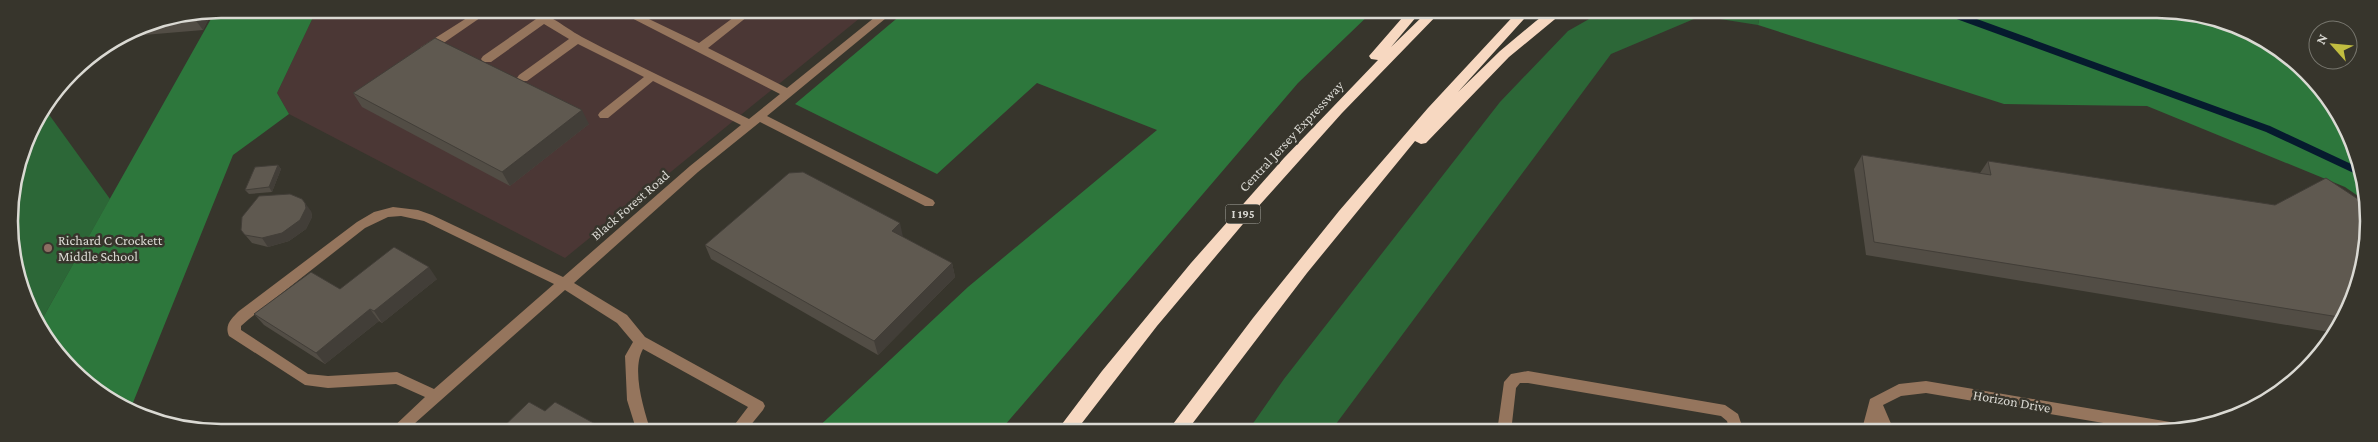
<svg xmlns="http://www.w3.org/2000/svg" width="2378" height="442" font-family="'Crimson Pro',serif">
<style>
.industrial{fill:#4b3735}
.green{fill:#2c6737}
.forest{fill:#2d773c}
.lines{fill:none;stroke-linecap:round;stroke-linejoin:round}
.stream{stroke:#061b2e;stroke-width:7}
.minor{fill:#95755d;fill-rule:evenodd}
.highway{fill:#f7d8c1;fill-rule:evenodd}
.wall{fill:#524d45}
.shaded-wall{fill:#423e38}
.building{fill:#5f5950;stroke:#423e38}
.education-dot{fill:#8d6e63;stroke:#37352c;stroke-width:2}
.labels{text-anchor:middle;stroke-width:5;stroke-linejoin:round;paint-order:stroke}
.shield{fill:#37352c;stroke:#a9a8a1;stroke-width:1}
.shield-label{font-size:12px;font-weight:bold;fill:#dad9d3}
.street-label{font-size:14px;fill:#dad9d3;stroke:#37352c}
.poi-label{font-size:14px;fill:#dad9d3;stroke:#37352c;text-anchor:start}
.rim{fill:none;stroke:#dad9d3;stroke-width:2.5}
</style>
<rect width="100%" height="100%" fill="#37352c"/>
<!-- industrial -->
<path class="industrial" d="M317 9H871L565 258 289 114 277 93Z"/>
<!-- green -->
<path class="green" d="M1605 10H1761L1758 25 1701 16 1611 54 1330 432H1247L1284 379 1500 102 1568 31Z
M45 109 110 199 40 323 20 289 9 207 25 140Z"/>
<!-- forest -->
<path class="forest" d="M221 9H317L277 93 289 114 233 155 130 410 115 405 61 361 40 323 216 10Z
M908 9 1374 10 1298 83 999 432H813L968 287 1157 130 1037 83 937 174 795 104Z
M1761 10 2184 11 2263 37 2325 92 2362 166 2364 200 2345 187 2147 106 2004 104 1758 25Z"/>
<g class="lines">
<!-- stream -->
<path class="stream" d="M1942 10 2268 129 2362 173"/>
<!-- minor -->
<path class="minor" d="M481 9H493L429 53H421L419 50 421 47Z
M522 9C545 9 562 26 582 37 637 66 693 91 749 119L780 94 614 9H628L699 43 745 9H757L708 48 787 88 885 9H897L767 116 933 200 935 203 933 206H925L760 122 698 172 574 283 627 315 645 337 763 402 765 406 763 410 745 432H729L748 407 643 349C631 370 644 410 651 432H637L627 400 625 356 633 342 617 323 565 290 405 432H388L425 397 396 384 328 388 305 385 229 336C224 325 232 318 239 311L357 222 374 212 393 207 418 210 432 215 563 277 690 166 741 125 653 81 608 118H600L598 115 600 112 644 77 578 44 527 81H519L517 78 519 75 569 39 544 24 491 62H483L481 59 483 56 536 19ZM401 216 424 221 554 284 434 389 397 372 328 376 308 374 241 330V326L249 319 365 228 388 217Z
M1528 371 1725 405 1738 414 1744 432H1730L1727 421 1721 416 1528 383H1520L1516 388 1511 432H1497L1504 382 1511 374Z
M1926 381 2182 424 2189 429 2163 433 1926 393 1901 396 1883 405 1895 433H1881L1877 424 1875 433H1861L1870 399 1899 384Z"/>
<!-- highway -->
<path class="highway" d="M1409 10H1422L1391 47 1429 10H1442L1342 113 1248 218 1157 326 1075 432H1056L1102 371 1191 263 1284 158 1378 60 1371 59 1369 56Z
M1519 10H1532L1458 92 1500 51 1536 21 1551 10H1566L1509 57 1426 143 1421 144 1415 141 1307 273 1186 432H1167L1253 318 1339 211 1428 108Z"/>
</g>
<!-- wall -->
<path class="wall" d="M213 10 203 30 132 36 129 32 140 25Z
M353 93 589 124 510 186 362 107Z
M1862 155 1980 173 1988 161 2347 315 2335 333 1866 255 1854 169Z
M278 165 281 169 272 192 249 194 245 190Z
M311 211 312 217 306 229 289 241 268 247 252 243 241 230Z
M903 237 952 263 955 277 878 355 711 259 705 245Z
M437 279 382 323 379 321 325 364 264 325 254 314 340 289Z"/>
<!-- shaded-wall -->
<path class="shaded-wall" d="M213 10 203 30 194 18 197 14Z
M582 110 589 124 510 186 502 172Z
M278 165 281 169 272 192 269 187Z
M305 203 311 211 312 217 306 229 289 241 268 247 262 238Z
M900 223 903 237 892 231Z
M952 263 955 277 878 355 874 341Z
M429 267 437 279 382 323 374 311Z
M370 309 379 321 325 364 316 353Z"/>
<!-- building -->
<path class="building" d="M197 14 194 18 155 22Z
M435 38 582 110 502 172 353 93Z
M1862 155 1991 175 1988 161 2275 205 2326 178 2364 203 2367 248 2347 315 2345 318 1874 242Z
M278 165 269 187 245 190 255 167Z
M803 172 900 223 892 231 952 263 874 341 705 245 789 173Z
M290 194 302 199 305 203 306 208 300 220 282 233 262 238 245 235 241 230 242 217 259 196Z
M394 247 429 267 374 311 370 309 316 353 254 314 311 272 340 289Z
M529 402 545 411 555 402 610 432H498Z"/>
<!-- markers -->
<circle class="education-dot" cx="48" cy="248" r="5"/>
<g class="labels">
<!-- shield labels -->
<rect class="shield" x="1225.5" y="204.5" width="35" height="19" rx="4"/>
<g class="shield-label">
<text x="1243" y="218">I 195</text>
</g>
<!-- street labels -->
<g class="street-label">
<text transform="translate(1291 136) rotate(-47)" y="5">Central Jersey Expressway</text>
<text transform="translate(630 205) rotate(-41)" y="5">Black Forest Road</text>
<text transform="translate(2012 401) rotate(10)" y="5">Horizon Drive</text>
</g>
<!-- poi labels -->
<g class="poi-label">
<text x="58" y="245">Richard C Crockett<tspan x="58" dy="16">Middle School</tspan></text>
</g>
</g>
<!-- crop -->
<path d="M0 0H2378V442H0ZM221 18H2157A203 203 0 0 1 2360 221V221A203 203 0 0 1 2157 424H221A203 203 0 0 1 18 221V221A203 203 0 0 1 221 18Z" fill="#37352c" fill-rule="evenodd"/>
<path class="rim" d="M221 18H2157A203 203 0 0 1 2360 221V221A203 203 0 0 1 2157 424H221A203 203 0 0 1 18 221V221A203 203 0 0 1 221 18Z"/>
<!-- north arrow -->
<g transform="translate(2333 45) rotate(297)"><circle r="24" fill="#37352c" stroke="#78776f"/>
<path d="M0-4L9 19L0 12L-9 19Z" fill="#c1bd40"/>
<text y="-8" font-size="14" font-weight="bold" text-anchor="middle" fill="#dad9d3">N</text>
</g>
</svg>
